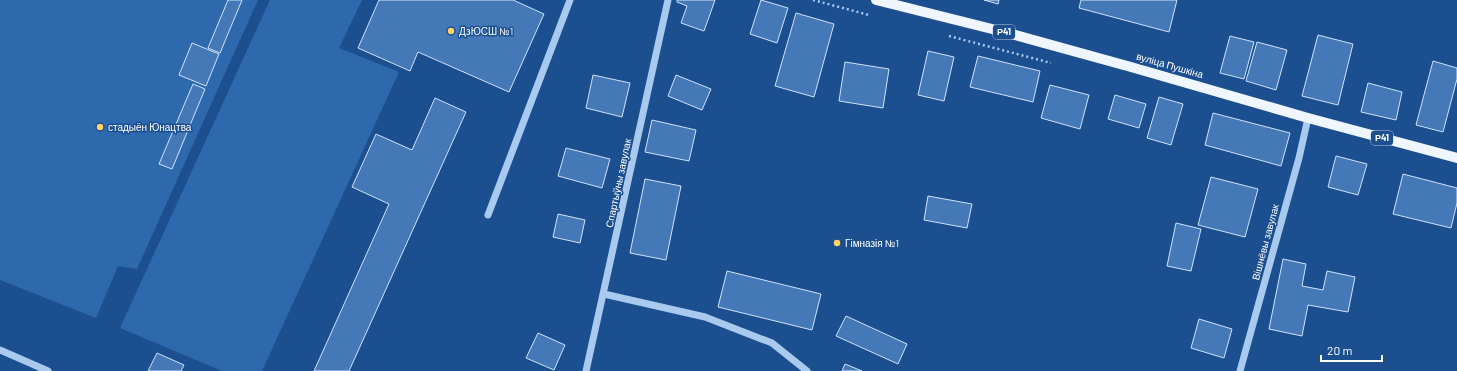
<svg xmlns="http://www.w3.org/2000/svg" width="1457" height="371" font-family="Barlow,sans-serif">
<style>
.green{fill:#2e69ad}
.building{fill:#4478b7;stroke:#cfe3fa}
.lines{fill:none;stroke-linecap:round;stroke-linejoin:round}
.path{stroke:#a9c9ee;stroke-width:2.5;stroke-dasharray:2 3;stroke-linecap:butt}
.minor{stroke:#a9c9ee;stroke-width:7}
.major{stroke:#f0f6ff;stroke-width:10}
.poi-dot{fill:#ffd166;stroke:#1b4f8f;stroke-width:1.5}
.labels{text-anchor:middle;stroke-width:3;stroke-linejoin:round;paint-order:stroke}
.shield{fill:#1b4f8f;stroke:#bbcadd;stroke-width:1}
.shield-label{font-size:9px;font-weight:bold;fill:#fff}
.poi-label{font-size:10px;fill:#fff;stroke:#1b4f8f;text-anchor:start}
.street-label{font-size:10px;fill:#fff;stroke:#1b4f8f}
</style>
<rect width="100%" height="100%" fill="#1b4f8f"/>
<!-- green -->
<path class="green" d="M0 0H258L137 269 118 266 96 318 0 280Z
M270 0H362L339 48 399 72 262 371H222L120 328Z"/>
<!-- building -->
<path class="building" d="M228 0H242L220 53 208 48Z
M379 0H513L544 14 509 92 418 52 410 71 358 48Z
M677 0H715L704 31 681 23 687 6 677 2Z
M761 0 788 8 777 43 750 34Z
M984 0H999L998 4Z
M1081 0H1177L1169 32 1079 8Z
M796 13 834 24 814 97 775 86Z
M1318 35 1353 44 1338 105 1302 96Z
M1230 36 1254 42 1244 79 1220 73Z
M1257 42 1287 50 1276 90 1246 81Z
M192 43 219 54 206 86 179 75Z
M928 51 954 57 944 101 918 95Z
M978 56 1040 71 1033 102 970 87Z
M1433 61 1457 68V79L1443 132 1416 125Z
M845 62 889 69 883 108 839 101Z
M593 75 630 83 622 117 586 108Z
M676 75 711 89 702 110 668 96Z
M1368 83 1402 92 1396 120 1361 112Z
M193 84 205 89 172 169 159 164Z
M1050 85 1089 95 1080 129 1041 118Z
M1115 95 1146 104 1139 128 1108 119Z
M1159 97 1183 104 1171 145 1147 138Z
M435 98 466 112 349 371H314L389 204 352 187 376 134 412 150Z
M1213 113 1290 133 1281 166 1205 145Z
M652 120 696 130 689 161 645 152Z
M566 148 610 159 602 188 558 176Z
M1336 156 1367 164 1358 195 1328 187Z
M1403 174 1457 188V203L1451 228 1393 214Z
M1211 177 1258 189 1245 237 1198 225Z
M645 179 681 186 666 260 630 253Z
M928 196 972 204 967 228 924 220Z
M558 214 585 220 580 243 553 237Z
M1176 223 1201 229 1191 271 1167 266Z
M1283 259 1306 264 1302 286 1323 290 1327 271 1355 277 1348 312 1308 305 1302 336 1269 329Z
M727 271 821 294 812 330 718 307Z
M846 316 907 344 898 364 836 336Z
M1199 319 1232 329 1224 358 1191 348Z
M538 333 565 345 554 370 526 358Z
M157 353 184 365 181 371H148Z
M845 364 862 371H842Z"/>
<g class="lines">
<!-- path -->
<path class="path" d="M813 0 869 15
M949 36 1051 63"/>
<!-- minor -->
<path class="minor" d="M488 215 570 0
M604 294 705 317 772 343 807 371
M0 350 48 371
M586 371 668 0
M1240 371 1299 158 1308 118"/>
<!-- major -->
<path class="major" d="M876 0 1008 33 1131 67 1308 118 1457 158"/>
</g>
<!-- markers -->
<g class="poi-dot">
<circle cx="451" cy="31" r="4"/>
<circle cx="100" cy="127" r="4"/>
<circle cx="837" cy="243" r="4"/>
</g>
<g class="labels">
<!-- shield labels -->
<g class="shield">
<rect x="993" y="25" width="22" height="14" rx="3"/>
<rect x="1371" y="131" width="22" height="14" rx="3"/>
</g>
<g class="shield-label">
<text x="1004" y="35">Р41</text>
<text x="1382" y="141">Р41</text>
</g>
<!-- poi labels -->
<g class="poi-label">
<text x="459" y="35">ДзЮСШ №1</text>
<text x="108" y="131">стадыён Юнацтва</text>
<text x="845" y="247">Гімназія №1</text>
</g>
<!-- street labels -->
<g class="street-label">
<text transform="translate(1170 65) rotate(16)" y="4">вуліца Пушкіна</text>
<text transform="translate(618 183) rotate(-78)" y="4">Спартыўны завулак</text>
<text transform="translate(1265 242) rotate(-75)" y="4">Вішнёвы завулак</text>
</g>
</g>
<!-- scale -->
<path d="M1321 355v6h61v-6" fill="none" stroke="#ffffff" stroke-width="2"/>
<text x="1327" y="355" font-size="12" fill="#ffffff" stroke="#1b4f8f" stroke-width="3" paint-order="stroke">20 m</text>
</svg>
